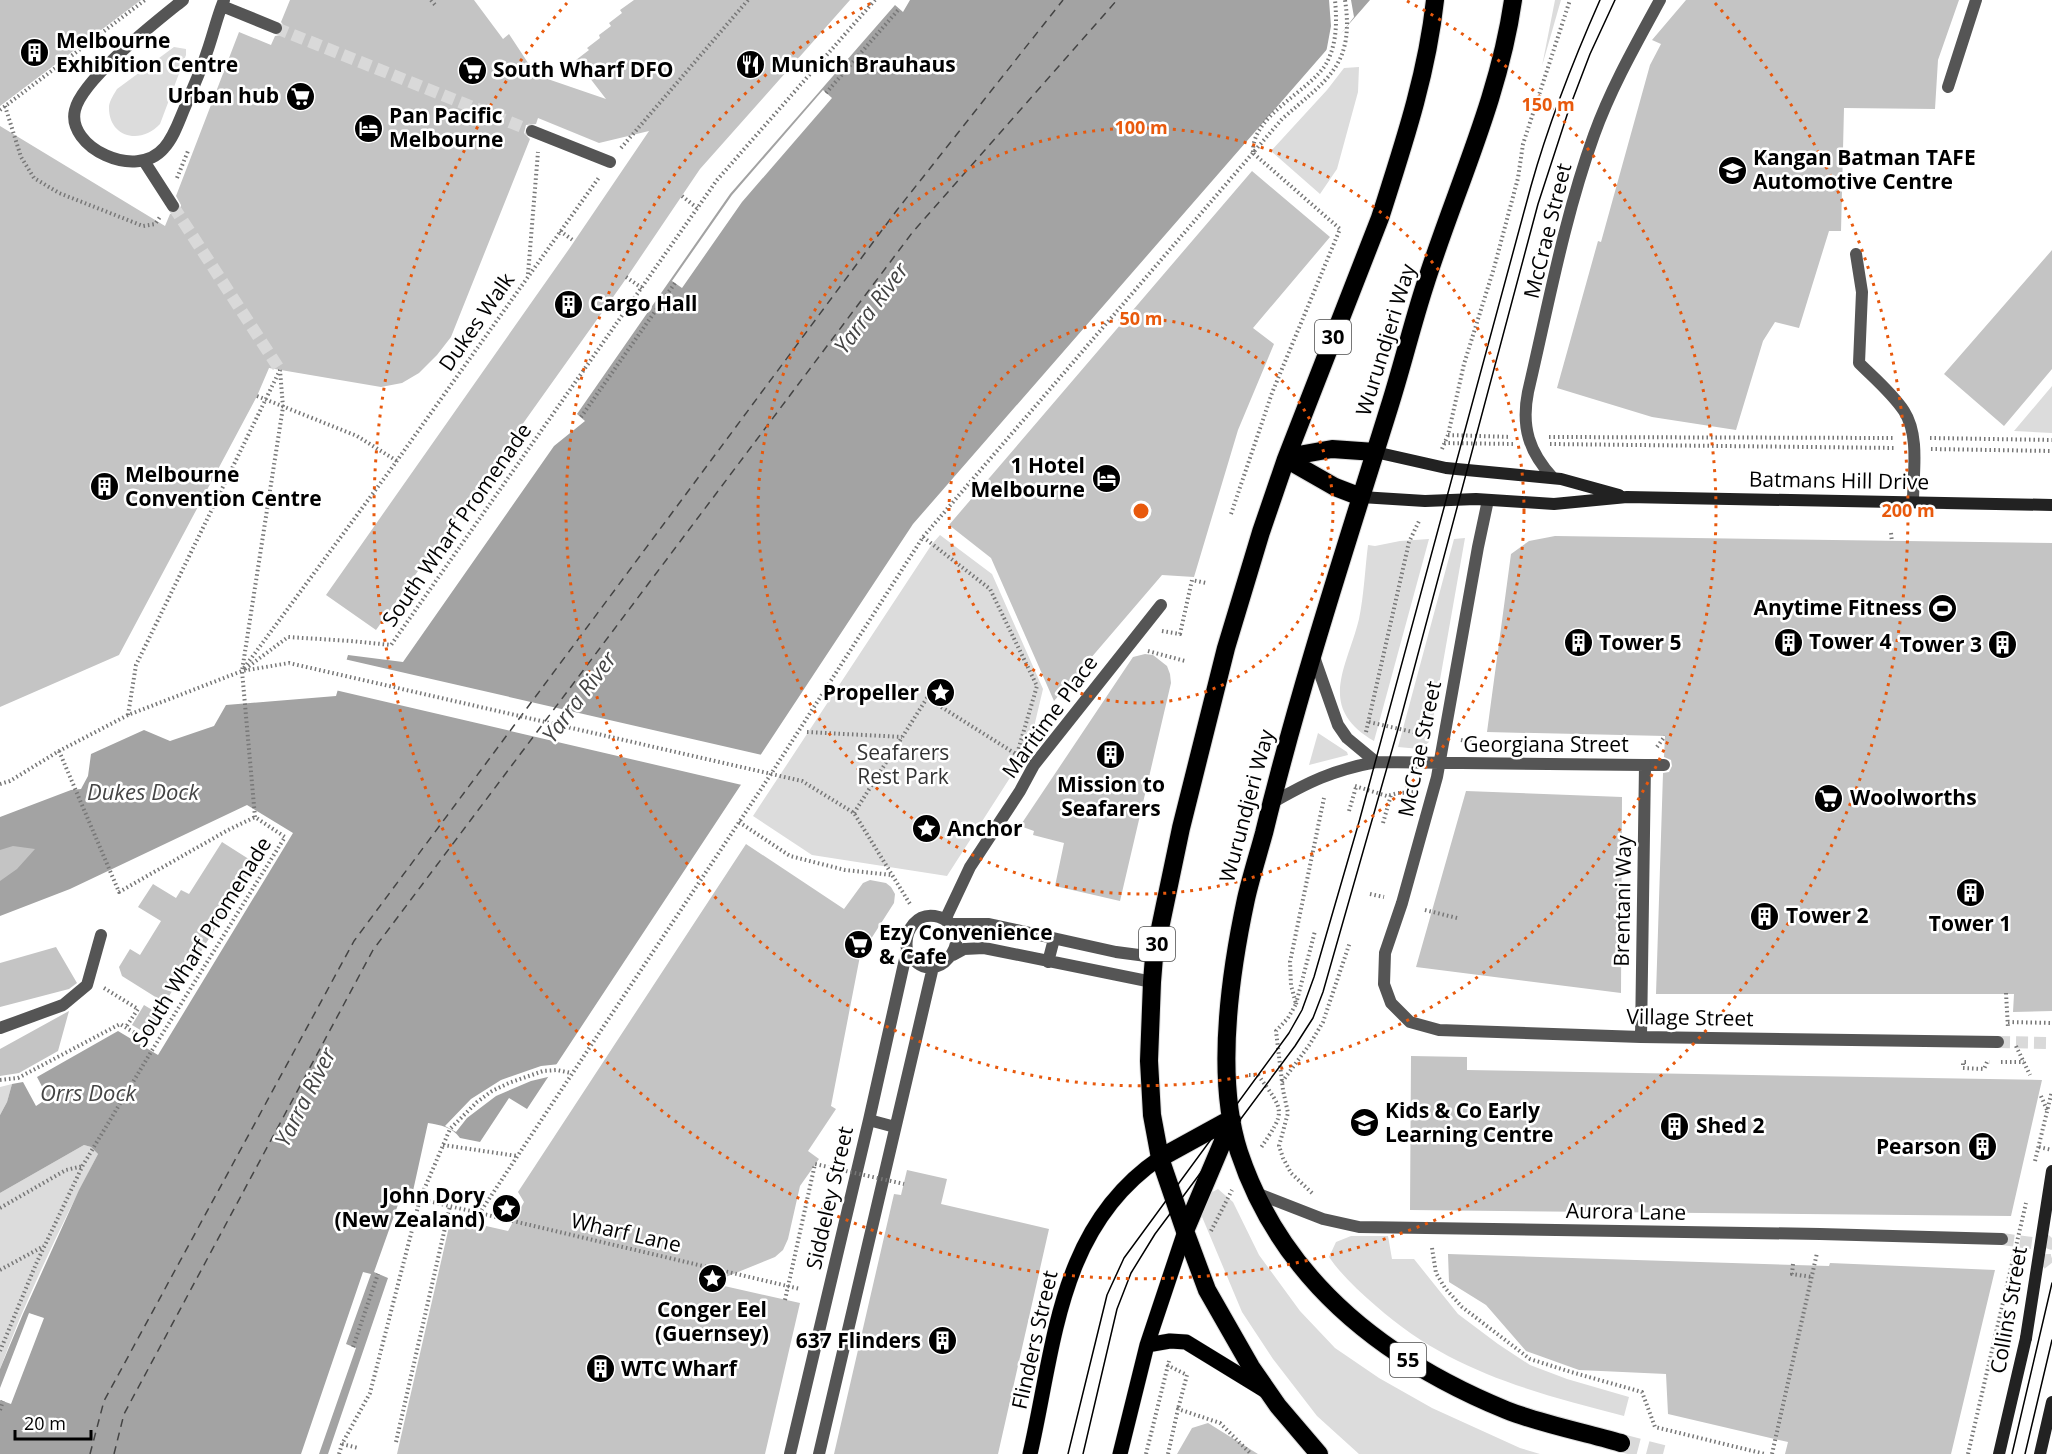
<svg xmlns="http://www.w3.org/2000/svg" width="2052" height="1454" font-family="'Open Sans',sans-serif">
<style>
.green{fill:#dcdcdc}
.water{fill:#a3a3a3}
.pier{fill:#fff}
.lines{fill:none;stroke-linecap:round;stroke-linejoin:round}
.ferry{stroke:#444;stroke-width:1.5;stroke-dasharray:8 6;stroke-linecap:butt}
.building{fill:#c4c4c4}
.street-tunnel{stroke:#d9d9d9;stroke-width:12;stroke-dasharray:12 6;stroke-linecap:butt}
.highway-tunnel{stroke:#d9d9d9;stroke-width:18;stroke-dasharray:18 9;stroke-linecap:butt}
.primary-casing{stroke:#dbdbdb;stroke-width:16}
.highway-casing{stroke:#dbdbdb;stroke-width:20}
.path{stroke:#777;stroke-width:4;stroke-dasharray:1.5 3;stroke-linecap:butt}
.lane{stroke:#555;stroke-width:12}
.street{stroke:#555;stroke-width:12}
.secondary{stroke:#222;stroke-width:12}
.primary{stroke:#000;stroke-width:15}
.highway{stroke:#000;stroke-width:18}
.tram{stroke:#000;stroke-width:1.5}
.path-bridge{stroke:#777;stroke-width:4;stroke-dasharray:1.5 3;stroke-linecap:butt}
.secondary-bridge{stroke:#222;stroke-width:12}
.ring{fill:none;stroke:#e8590c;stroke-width:3;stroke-dasharray:3 6}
.labels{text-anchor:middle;stroke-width:5;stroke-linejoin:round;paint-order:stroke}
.shield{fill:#fff;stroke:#4c4c4c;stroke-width:1.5}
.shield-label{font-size:20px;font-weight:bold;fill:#000}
.poi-label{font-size:21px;font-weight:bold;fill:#000;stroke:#fff;text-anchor:start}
.street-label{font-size:21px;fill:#000;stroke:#fff}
.park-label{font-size:21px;fill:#333;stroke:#fff}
.water-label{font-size:22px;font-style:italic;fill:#444;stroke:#fff}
.centre{fill:#e8590c;stroke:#fff;stroke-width:3}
.ring-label{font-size:18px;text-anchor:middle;font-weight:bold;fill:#e8590c;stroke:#fff;stroke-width:5;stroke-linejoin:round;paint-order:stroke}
</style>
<rect width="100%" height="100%" fill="#fff"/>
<!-- green -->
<path class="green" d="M1555 0H1561L1542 66Z
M174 47 186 49V55L160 124C141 145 108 138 109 106 110 100 114 94 117 89Z
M1359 67 1358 92 1337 169 1320 194 1271 151 1327 90 1344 68Z
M2052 386V433L2014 431Z
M940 535 992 574 1043 689 1029 748 947 876 812 855 753 816 932 544Z
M1465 538 1429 742 1420 749 1398 747 1454 539Z
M1429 539 1374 741C1316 707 1347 668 1359 619 1364 595 1365 569 1368 545L1375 546 1400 541Z
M1318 733 1347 752 1348 755 1309 765Z
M12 1084 7 1102 0 1115V1087Z
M84 1145 91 1147 98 1154C62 1223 27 1296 0 1369V1193Z
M1218 1189 1233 1202 1259 1255 1300 1311 1335 1348 1379 1378 1432 1408 1520 1448 1540 1454H1359L1317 1416 1273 1359 1242 1312 1200 1212 1205 1196Z
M1351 1236H1388L1392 1259H1414L1458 1314 1498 1344 1530 1365 1567 1379 1629 1397 1624 1416C1532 1392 1449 1371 1376 1306 1359 1291 1342 1276 1329 1257L1336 1242Z"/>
<!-- water -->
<path class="water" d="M910 0H1370L913 524 527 1109 509 1098 480 1142 460 1138C452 1127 441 1125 428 1123L413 1191 400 1199 374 1272 388 1278 328 1454H0V1369L23 1314 79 1190 98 1154 91 1147 84 1145 0 1193V1115L7 1102 12 1084 23 1082 36 1106 48 1098 37 1077 118 1031 158 1055 293 833 247 805 70 889 0 916V817L71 790 81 789 88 776 91 754 144 730 170 741 214 726 226 705 336 696 348 655 403 662 554 446 585 421 577 414 730 194 895 5 903 12Z"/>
<!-- pier -->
<path class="pier" d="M1329 0H1351L1354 17 1326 53 1331 26Z
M823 90 832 98 742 202 682 288 672 281 732 195Z
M344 659 762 755 765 756 745 785H742L335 690Z
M560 1064 552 1076 531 1081 496 1096 467 1118 456 1132 445 1126 471 1099 501 1080 541 1066Z
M363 1272 371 1274 346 1344 356 1348 319 1454H301Z
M29 1313 44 1318 11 1404 0 1400V1388Z"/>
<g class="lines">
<!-- ferry -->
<path class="ferry" d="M90 1454 104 1401 354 941 897 210 1063 0
M114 1454 124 1414 373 950 912 233 1117 0"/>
</g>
<!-- building -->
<path class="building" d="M0 0H141L0 106Z
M290 0H474L503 39 509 34 536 75 606 99 576 60 589 50 587 48 600 38 599 35 611 26 609 23 622 13 620 10 634 0H850L700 169 623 283 376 630 326 595 569 249 649 131 599 143 538 118 536 124 526 125 524 133 530 139 451 337 437 355 419 373 402 383 381 387 269 368 257 396 119 655 0 707V126L165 226 170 214 177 213 181 209V205L176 196 239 32 271 45 275 36 281 35 283 32 284 26 281 22Z
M1686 0H1959L1938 60 1935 109 1844 108 1841 231H1829L1799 328 1775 322 1763 341 1736 430 1652 417 1557 388 1598 241 1601 242 1650 65 1661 44 1652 40Z
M1252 171 1330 237 1253 328 1274 344 1238 430 1194 577 1162 575 1054 701 991 558 949 525Z
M2052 250V369L2004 426 1944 374Z
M1555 536 2052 543V1011L2013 1012 2014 994H1656L1663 773 1669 772 1672 766 1671 760 1664 757 1665 736 1487 732 1511 554 1529 541Z
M1145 654 1153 655 1167 666 1170 674 1171 683 1120 901 1055 886 1064 843 1033 835 1034 831 1020 826 1133 657Z
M1466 791 1622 797 1621 993 1416 967Z
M222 842 255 863 191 968 187 966 165 1003 122 976 119 967 130 949 140 955 161 921 138 907 153 884 176 898 181 890 189 894Z
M746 844 844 909 863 883 870 880 886 883 891 887 895 894 894 903 860 956 831 1106 836 1109 808 1151 819 1159 800 1186 788 1239 783 1250 775 1257 711 1283 800 1303 765 1454H397L451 1218 508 1231 524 1202 518 1192Z
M13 846 35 849 17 869 0 881V850Z
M56 947 77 983 69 989 0 1007V963Z
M144 1005 164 1017 152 1037 132 1025Z
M69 1011 58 1051 19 1073 0 1076V1049Z
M1411 1056 1467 1057V1070L2042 1080 2011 1216 1410 1210Z
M907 1170 947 1179 941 1204 1049 1229 998 1454H834L894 1194 901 1195Z
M1448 1254 1829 1266 1830 1263 1995 1270 1951 1454H1785L1788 1442 1668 1414 1666 1374 1579 1370 1526 1351 1486 1305 1449 1282Z
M1208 1423 1258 1454H1177L1192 1428Z"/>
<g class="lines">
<!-- street-tunnel -->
<path class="street-tunnel" d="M276 28 532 131
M173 206 280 370
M1998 1042 2052 1043
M2052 1238C2043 1248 2042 1259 2052 1268
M2002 1239 2046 1245"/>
<!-- highway-tunnel -->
<path class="highway-tunnel" d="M1621 1443 1663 1454"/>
<defs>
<path id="primary" d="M1147 1345 1170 1341 1186 1342 1266 1391
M1030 1454C1055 1345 1058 1227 1160 1158
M1120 1454 1147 1345 1185 1231"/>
<path id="highway" d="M1513 0C1499 99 1455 190 1425 285 1412 325 1402 367 1389 408 1345 549 1299 689 1264 833 1258 855 1251 877 1246 899 1230 974 1215 1078 1239 1152 1282 1281 1384 1360 1506 1410 1541 1424 1584 1432 1621 1443
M1287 457 1332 449 1375 452
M1286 459 1335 487 1361 497
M1160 1158 1231 1119
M1185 1231 1232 1120
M1319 1454 1278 1406 1251 1367 1207 1290 1185 1231 1160 1158 1152 1115 1149 1061 1152 982 1154 957 1181 828 1226 648 1261 532 1286 459 1380 218C1403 146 1427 75 1435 0"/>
</defs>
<!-- primary casing -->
<use href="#primary" class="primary-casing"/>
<!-- highway casing -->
<use href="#highway" class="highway-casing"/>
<!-- path -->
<path class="path" d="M431 0 436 6
M826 93 899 9
M5 106 21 157 34 178 59 193 143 226 155 224 160 217
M0 110 145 0
M621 148 748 0
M1253 152C1252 115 1310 91 1326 64 1337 44 1337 22 1335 0
M177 178 188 151
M682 196 697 208
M560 231 574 241
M528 274 538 152
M626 277 642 288
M257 396 357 436 397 461
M581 417 675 283
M1448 435 1511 437
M1549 437 1895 438
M1930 438 2052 440
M1444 443 1513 444
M1550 444 1896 448
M1442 449 1448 435 1464 364 1494 268 1518 178 1523 144 1570 0
M1931 449 2052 451
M1231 514 1272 393 1340 229 1253 153
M1891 533 1892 542
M923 537 990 589 1037 686 1017 754
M1162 631 1180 634 1192 580 1206 583
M1148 651 1185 661
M244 668 391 469 600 176
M245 669 288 637 351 641 391 645 717 180 875 0
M128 715 136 665 280 370
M1369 722 1426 735
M807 732 902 737
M1366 732 1409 542 1420 519
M1461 740 1472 742
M1657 747 1665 736
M59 751 119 892 228 830 255 817
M0 784 10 781 59 751 128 715 242 671 289 663 802 781 854 813 910 904
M1355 786 1387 796 1398 793 1415 792
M1349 811 1356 787
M854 813 927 698 1019 756
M255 817 242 671 283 407 280 370
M739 822 790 856 845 870 892 875
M1383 823 1391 795
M1370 894 1384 897
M1425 910 1457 918
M104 988 138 1009 126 1027
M2006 993 2008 1028
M1296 1004 1315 931
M2008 1022 2052 1023
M2016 1046 2030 1075
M1966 1062H1963V1068L1984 1069 1987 1062H1990
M2001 1062H2024
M1249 1075H1258C1285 1112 1286 1111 1260 1149
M0 1080 18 1078 120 1024 148 1041
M1282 1082 1310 1044 1323 1022 1350 942
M2041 1096 2047 1110
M443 1145 517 1156
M2039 1147 2052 1150
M1312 1193 1291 1173 1283 1158 1279 1146 1288 1113 1283 1090 1276 1031 1288 1018 1296 1004 1291 985 1290 962 1324 798
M420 1199 800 1289
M0 1208 66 1170 83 1166
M479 1214 771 774 923 537 1282 119C1326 80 1355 66 1345 0
M1211 1231 1232 1190
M1432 1248 1436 1273 1445 1288 1462 1307 1530 1359 1571 1372 1642 1392 1655 1427 1765 1454
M1793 1264 1792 1274 1812 1277
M0 1270 44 1246
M353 1347 378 1274
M0 1351 36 1264 83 1165 151 1052 285 837 255 817
M1167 1365 1187 1375 1178 1409
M0 1410 3 1401
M396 1442 450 1206
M342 1444 358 1448
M339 1454 342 1444 370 1393 420 1199 450 1129 477 1102 492 1091 509 1083 543 1071 557 1070 571 1073
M1146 1454 1169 1361
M1168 1454 1178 1409 1220 1423 1251 1454
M1772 1454 1817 1253"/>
<!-- lane -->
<path class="lane" d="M1948 87 1976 0
M1856 254 1862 292 1859 363C1874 378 1892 393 1904 411 1920 436 1913 473 1913 502
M1645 765H1664
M0 1028 63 1005 87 985 101 935"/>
<!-- street -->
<path class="street" d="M183 0C157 21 82 79 75 110 66 147 136 181 164 148 174 137 179 121 185 107 192 89 201 71 207 52 213 35 217 17 224 0
M222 6 276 28
M532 131 610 162
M144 161 173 206
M1553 478C1529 452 1521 427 1528 392 1548 307 1564 218 1594 135 1611 88 1636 44 1660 0
M1488 500 1478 547 1437 777 1402 903 1385 953 1384 984 1391 1003 1410 1022 1439 1030 1641 1037 1998 1042
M1313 654 1338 725 1347 738 1376 762
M1270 804C1308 782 1333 770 1376 762L1645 765 1641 1037
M945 920 970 867 1020 791 1034 765 1161 605
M950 924H989L1116 952 1154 957
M953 955 964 949 984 948 1152 982
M1048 962 1054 939
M869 1120 895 1127
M1256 1193 1323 1219 1359 1227 1820 1234 2002 1239
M790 1454 869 1120 907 950C904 930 917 911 939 917 983 931 933 999 907 950
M819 1454 933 967"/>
<!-- secondary -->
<path class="secondary" d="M1375 452 1446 468 1561 479 1619 495
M1361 497 1425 501 1476 499 1554 504 1627 497 2052 505
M1999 1454 2026 1338
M2040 1454 2052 1402"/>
<!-- primary -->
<use href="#primary" class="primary"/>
<!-- highway -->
<use href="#highway" class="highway"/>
<!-- tram -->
<path class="tram" d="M1068 1454 1107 1295 1124 1258 1289 1033 1302 1010 1314 977 1359 822 1531 186C1549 122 1573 61 1600 0
M1083 1454 1117 1309 1131 1273 1155 1234 1295 1046 1313 1018 1323 992 1398 729 1538 204 1569 109 1590 54 1615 0
M2012 1454 2052 1283
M2025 1454 2052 1340"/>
<!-- path-bridge -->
<path class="path-bridge" d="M2035 1161 2052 1091
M785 1300 815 1164 904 1184
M1968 1454 2026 1203"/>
<!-- secondary-bridge -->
<path class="secondary-bridge" d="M2026 1338 2052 1171"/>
</g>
<!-- distance rings -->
<g class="ring">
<circle cx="1141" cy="511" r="192"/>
<circle cx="1141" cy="511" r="383"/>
<path d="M1407 1A575 575 0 1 1 875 1"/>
<path d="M1715 3A767 767 0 1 1 567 3"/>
</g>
<!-- icons -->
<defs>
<symbol id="building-disc" viewBox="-11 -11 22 22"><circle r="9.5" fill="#000" stroke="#fff"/><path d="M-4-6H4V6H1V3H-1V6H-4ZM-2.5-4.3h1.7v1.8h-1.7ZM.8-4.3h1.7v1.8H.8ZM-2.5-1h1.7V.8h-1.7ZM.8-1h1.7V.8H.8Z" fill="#fff"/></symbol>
<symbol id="restaurant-disc" viewBox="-11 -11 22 22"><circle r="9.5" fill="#000" stroke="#fff"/><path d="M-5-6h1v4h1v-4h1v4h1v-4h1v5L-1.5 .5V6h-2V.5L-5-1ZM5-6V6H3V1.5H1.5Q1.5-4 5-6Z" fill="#fff"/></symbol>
<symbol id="supermarket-disc" viewBox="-11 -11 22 22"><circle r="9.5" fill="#000" stroke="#fff"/><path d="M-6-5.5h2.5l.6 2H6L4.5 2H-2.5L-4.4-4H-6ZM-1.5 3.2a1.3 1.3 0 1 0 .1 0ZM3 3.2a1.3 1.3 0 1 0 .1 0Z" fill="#fff"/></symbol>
<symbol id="hotel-disc" viewBox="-11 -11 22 22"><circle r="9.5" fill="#000" stroke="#fff"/><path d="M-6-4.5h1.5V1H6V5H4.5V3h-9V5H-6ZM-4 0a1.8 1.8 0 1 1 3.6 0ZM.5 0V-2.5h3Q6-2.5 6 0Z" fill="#fff"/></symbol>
<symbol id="university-disc" viewBox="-11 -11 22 22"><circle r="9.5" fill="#000" stroke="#fff"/><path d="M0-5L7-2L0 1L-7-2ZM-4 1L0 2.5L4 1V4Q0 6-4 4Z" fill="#fff"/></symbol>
<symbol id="stadium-disc" viewBox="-11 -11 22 22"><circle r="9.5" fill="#000" stroke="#fff"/><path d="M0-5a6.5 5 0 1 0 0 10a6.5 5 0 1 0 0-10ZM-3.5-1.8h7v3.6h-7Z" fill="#fff"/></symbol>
<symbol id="sight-disc" viewBox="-11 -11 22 22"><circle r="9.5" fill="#000" stroke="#fff"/><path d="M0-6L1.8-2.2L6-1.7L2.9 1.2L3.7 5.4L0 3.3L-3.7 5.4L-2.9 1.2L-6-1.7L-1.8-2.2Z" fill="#fff"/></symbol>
<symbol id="school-disc" viewBox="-11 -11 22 22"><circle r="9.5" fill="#000" stroke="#fff"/><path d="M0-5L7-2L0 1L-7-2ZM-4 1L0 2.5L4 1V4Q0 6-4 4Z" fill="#fff"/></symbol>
</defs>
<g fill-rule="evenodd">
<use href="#building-disc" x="18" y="36" width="33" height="33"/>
<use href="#restaurant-disc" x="734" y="48" width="33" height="33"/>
<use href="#supermarket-disc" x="456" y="54" width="33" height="33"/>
<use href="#supermarket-disc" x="284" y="80" width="33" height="33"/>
<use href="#hotel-disc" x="352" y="112" width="33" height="33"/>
<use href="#university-disc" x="1716" y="154" width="33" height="33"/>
<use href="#building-disc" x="552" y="288" width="33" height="33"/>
<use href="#hotel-disc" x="1090" y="462" width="33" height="33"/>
<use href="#building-disc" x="88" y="470" width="33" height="33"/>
<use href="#stadium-disc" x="1926" y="592" width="33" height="33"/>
<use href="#building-disc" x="1772" y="626" width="33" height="33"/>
<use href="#building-disc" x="1562" y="626" width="33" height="33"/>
<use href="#building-disc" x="1986" y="628" width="33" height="33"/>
<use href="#sight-disc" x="924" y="676" width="33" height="33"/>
<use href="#building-disc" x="1094" y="738" width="33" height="33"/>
<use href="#supermarket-disc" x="1812" y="782" width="33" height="33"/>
<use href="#sight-disc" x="910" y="812" width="33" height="33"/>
<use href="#building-disc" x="1954" y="876" width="33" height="33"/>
<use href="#building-disc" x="1748" y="900" width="33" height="33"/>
<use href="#supermarket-disc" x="842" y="928" width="33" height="33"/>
<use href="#school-disc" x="1348" y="1106" width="33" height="33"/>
<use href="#building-disc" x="1658" y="1110" width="33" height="33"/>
<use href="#building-disc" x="1966" y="1130" width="33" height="33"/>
<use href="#sight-disc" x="490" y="1192" width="33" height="33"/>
<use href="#sight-disc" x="696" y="1262" width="33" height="33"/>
<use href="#building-disc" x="926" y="1324" width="33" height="33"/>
<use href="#building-disc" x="584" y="1352" width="33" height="33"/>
</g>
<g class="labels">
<!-- shield labels -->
<g class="shield">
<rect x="1315" y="320" width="36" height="34" rx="4.5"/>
<rect x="1139" y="927" width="36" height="34" rx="4.5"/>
<rect x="1390" y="1343" width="36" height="34" rx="4.5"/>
</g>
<g class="shield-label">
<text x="1333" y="344">30</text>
<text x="1157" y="951">30</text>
<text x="1408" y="1367">55</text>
</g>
<!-- poi labels -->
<g class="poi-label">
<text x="56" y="48">Melbourne<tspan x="56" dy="24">Exhibition Centre</tspan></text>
<text x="771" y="72">Munich Brauhaus</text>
<text x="493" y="77">South Wharf DFO</text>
<text x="279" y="103" text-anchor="end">Urban hub</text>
<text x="389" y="123">Pan Pacific<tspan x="389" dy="24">Melbourne</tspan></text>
<text x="1753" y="165">Kangan Batman TAFE<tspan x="1753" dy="24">Automotive Centre</tspan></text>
<text x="590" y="311">Cargo Hall</text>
<text x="1085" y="473" text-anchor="end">1 Hotel<tspan x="1085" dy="24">Melbourne</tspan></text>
<text x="125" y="482">Melbourne<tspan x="125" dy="24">Convention Centre</tspan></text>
<text x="1922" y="615" text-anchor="end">Anytime Fitness</text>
<text x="1809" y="649">Tower 4</text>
<text x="1599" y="650">Tower 5</text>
<text x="1982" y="652" text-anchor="end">Tower 3</text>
<text x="919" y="700" text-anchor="end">Propeller</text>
<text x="1111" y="792" text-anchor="middle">Mission to<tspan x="1111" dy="24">Seafarers</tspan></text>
<text x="1850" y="805">Woolworths</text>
<text x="947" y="836">Anchor</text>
<text x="1786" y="923">Tower 2</text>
<text x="1970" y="931" text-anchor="middle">Tower 1</text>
<text x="879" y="940">Ezy Convenience<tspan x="879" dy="24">&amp; Cafe</tspan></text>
<text x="1385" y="1118">Kids &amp; Co Early<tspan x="1385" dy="24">Learning Centre</tspan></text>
<text x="1696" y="1133">Shed 2</text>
<text x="1961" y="1154" text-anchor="end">Pearson</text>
<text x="485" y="1203" text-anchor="end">John Dory<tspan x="485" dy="24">(New Zealand)</tspan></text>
<text x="712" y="1317" text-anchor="middle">Conger Eel<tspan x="712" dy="24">(Guernsey)</tspan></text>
<text x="921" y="1348" text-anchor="end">637 Flinders</text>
<text x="621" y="1376">WTC Wharf</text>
</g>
<!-- street labels -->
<g class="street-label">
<text transform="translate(1548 231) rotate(-76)" y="7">McCrae Street</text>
<text transform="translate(477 322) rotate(-55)" y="7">Dukes Walk</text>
<text transform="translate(1386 340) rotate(-73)" y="7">Wurundjeri Way</text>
<text transform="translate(1839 481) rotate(1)" y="7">Batmans Hill Drive</text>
<text transform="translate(457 525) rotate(-55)" y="7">South Wharf Promenade</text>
<text transform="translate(1050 717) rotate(-54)" y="7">Maritime Place</text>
<text x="1546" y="752">Georgiana Street</text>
<text transform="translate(1420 749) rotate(-78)" y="7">McCrae Street</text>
<text transform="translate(1247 806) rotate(-75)" y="7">Wurundjeri Way</text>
<text transform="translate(1623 901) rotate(-89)" y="7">Brentani Way</text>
<text transform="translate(202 942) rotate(-58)" y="7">South Wharf Promenade</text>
<text transform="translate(1690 1018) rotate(1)" y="7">Village Street</text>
<text transform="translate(830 1198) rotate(-77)" y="7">Siddeley Street</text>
<text transform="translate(1626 1212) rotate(1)" y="7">Aurora Lane</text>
<text transform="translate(626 1233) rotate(13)" y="7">Wharf Lane</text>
<text transform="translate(2009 1310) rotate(-80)" y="7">Collins Street</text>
<text transform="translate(1035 1340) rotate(-77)" y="7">Flinders Street</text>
</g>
<!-- park labels -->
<g class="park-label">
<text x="903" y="760">Seafarers<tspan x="903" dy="24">Rest Park</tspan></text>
</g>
<!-- water labels -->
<g class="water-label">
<text transform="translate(871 308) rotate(-53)" y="8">Yarra River</text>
<text transform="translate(579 697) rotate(-53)" y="8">Yarra River</text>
<text x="143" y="800">Dukes Dock</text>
<text x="88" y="1101">Orrs Dock</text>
<text transform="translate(305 1097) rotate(-63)" y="8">Yarra River</text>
</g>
</g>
<circle cx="1141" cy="511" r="9" class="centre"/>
<g class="ring-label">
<text x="1548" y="111">150 m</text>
<text x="1141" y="134">100 m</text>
<text x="1141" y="325">50 m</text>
<text x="1908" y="517">200 m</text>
</g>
<!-- scale -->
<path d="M15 1430v9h76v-9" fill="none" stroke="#000000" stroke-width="3"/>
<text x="24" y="1430" font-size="18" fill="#000000" stroke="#ffffff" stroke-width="4.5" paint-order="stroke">20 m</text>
</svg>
